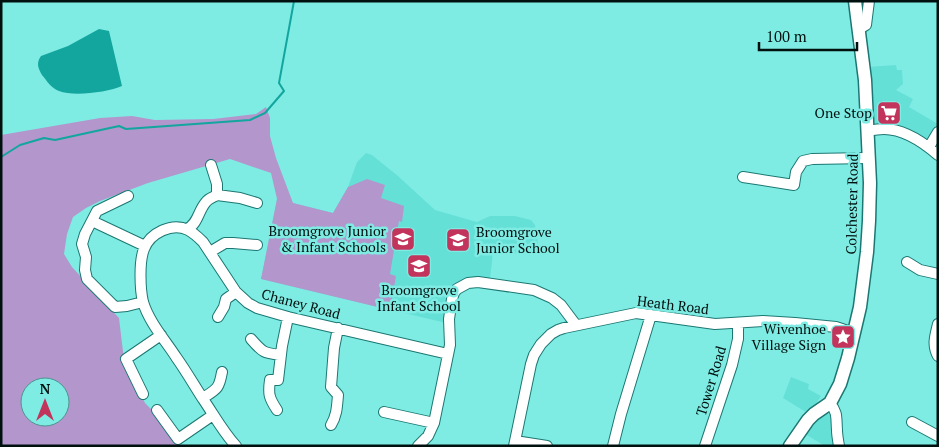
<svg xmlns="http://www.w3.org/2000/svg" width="939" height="447" font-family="'PT Serif',serif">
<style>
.built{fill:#65e0d7}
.green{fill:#b396cc;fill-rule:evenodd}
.water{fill:#12a69e}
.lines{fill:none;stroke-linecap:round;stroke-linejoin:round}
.stream{stroke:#12a69e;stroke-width:2}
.minor-casing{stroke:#1c7772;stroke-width:12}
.major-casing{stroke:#1c7772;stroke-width:15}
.minor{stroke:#fff;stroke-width:10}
.major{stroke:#fff;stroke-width:12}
.labels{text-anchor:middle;stroke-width:5;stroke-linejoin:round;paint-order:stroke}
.poi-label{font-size:14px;fill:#00100e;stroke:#7fece4;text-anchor:end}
.street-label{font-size:14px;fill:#00100e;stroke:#7fece4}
</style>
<rect width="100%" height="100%" fill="#7fece4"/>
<!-- built -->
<path class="built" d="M896 65 897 70H902L903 84 896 90 913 99 909 107 938 124V134L931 145 871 128 867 67Z
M366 153 372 155 398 176 435 210 477 222 490 216H515L531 220 535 225 540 255 493 252 490 280 461 283 446 323 261 279 277 199 333 213 348 187 357 162Z
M791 377 809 384 808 389 821 396 809 414 783 398Z
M824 414H828L831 415 834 446H825L805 434Z"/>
<!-- green -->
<path class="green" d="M266 107 270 118V136L276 158 293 203 333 213 348 187 367 179 385 185 381 198 404 206 402 222 399 221 390 274 396 276 390 310 261 279 277 199 271 173 230 159 148 183 100 201 86 208 73 217 67 234 64 254 72 267 119 318 124 360 145 403 155 413 181 446H1V135L100 118 132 116 155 120 213 119 256 114ZM30 387H60V417H30Z"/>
<!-- water -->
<path class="water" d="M99 29 109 31 122 86C108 92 74 97 59 91 51 88 47 81 42 75 38 68 36 63 41 56L68 46Z"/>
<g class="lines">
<!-- stream -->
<path class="stream" d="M1 157 20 145 44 138 55 140 119 126 126 129 250 120 265 113 284 91 279 83 294 1"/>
<defs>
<path id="minor" d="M859 29 866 25 869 1
M868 131C873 130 879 129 884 129 903 129 923 142 938 155
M929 147 938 132
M211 165 217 184V195
M743 177 794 185 796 172 803 161 812 159 868 158
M128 196 97 211 85 234 82 244 86 257 85 270 87 279 115 307 127 306 143 302
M92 221 145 246
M187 229C198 224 198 211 206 202 209 198 214 197 217 195L240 198 257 203
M210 252 225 243H233L257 245
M907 262 920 270 938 274
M218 317 224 307 226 299 236 292
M938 324C935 336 932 345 938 356
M251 339C263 353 264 353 281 355
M143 394 126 359 161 335
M203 398C217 389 219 389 222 372
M830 403C838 413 836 418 837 430 837 435 838 440 839 446
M157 410 178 439 213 415
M277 410C269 398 268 394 270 380H278L282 346 288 317
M384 412 434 423
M912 422 938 436
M331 425C337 415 337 406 338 395L331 387 334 348 338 328
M515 441 547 446
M236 446C223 432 214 415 203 399 194 385 186 371 176 357 165 340 149 322 143 302 140 289 139 261 144 249 150 233 172 222 188 230 194 233 199 238 203 242L236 292 248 303 257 308 288 317 448 354
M418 446 428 436 434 423 450 345 449 319 452 299 454 293 457 289 468 283 478 282 534 290 552 298 561 305 576 325
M514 446 531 364 534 355 541 344 551 334 558 330 564 328 636 313 715 324 763 321 795 323 836 327 854 333
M613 446 621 414 651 315
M705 446 732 365 738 339V324"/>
<path id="major" d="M790 446 808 420 814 414 830 403 840 384 848 358 860 307 867 252 869 221 870 183 865 80 855 1"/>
</defs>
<!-- minor casing -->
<use href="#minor" class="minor-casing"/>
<!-- major casing -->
<use href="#major" class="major-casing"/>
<!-- minor -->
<use href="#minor" class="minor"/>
<!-- major -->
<use href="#major" class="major"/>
</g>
<!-- icons -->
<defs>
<symbol id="supermarket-square" viewBox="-11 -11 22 22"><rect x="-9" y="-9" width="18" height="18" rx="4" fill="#c3345c" stroke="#7fece4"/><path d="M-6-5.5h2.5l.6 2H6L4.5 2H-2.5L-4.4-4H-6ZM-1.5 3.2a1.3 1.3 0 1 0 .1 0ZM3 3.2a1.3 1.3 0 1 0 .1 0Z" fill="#fff"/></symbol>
<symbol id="school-square" viewBox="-11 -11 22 22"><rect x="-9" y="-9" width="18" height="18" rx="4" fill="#c3345c" stroke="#7fece4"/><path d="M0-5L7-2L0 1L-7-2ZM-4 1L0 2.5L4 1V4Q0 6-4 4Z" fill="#fff"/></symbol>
<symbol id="sight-square" viewBox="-11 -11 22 22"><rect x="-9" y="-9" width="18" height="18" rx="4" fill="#c3345c" stroke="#7fece4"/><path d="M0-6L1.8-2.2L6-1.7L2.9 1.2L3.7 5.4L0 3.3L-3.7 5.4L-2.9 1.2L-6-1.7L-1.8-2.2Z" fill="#fff"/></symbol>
</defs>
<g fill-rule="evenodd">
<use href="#supermarket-square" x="875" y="99" width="28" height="28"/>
<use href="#school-square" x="389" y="225" width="28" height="28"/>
<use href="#school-square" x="444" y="226" width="28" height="28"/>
<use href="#school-square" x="405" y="252" width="28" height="28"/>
<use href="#sight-square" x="829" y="323" width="28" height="28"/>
</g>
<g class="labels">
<!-- poi labels -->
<g class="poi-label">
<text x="872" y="118">One Stop</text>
<text x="386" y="236">Broomgrove Junior<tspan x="386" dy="16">&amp; Infant Schools</tspan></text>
<text x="476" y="237" text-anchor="start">Broomgrove<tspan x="476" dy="16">Junior School</tspan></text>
<text x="419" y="295" text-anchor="middle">Broomgrove<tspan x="419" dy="16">Infant School</tspan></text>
<text x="826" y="334">Wivenhoe<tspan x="826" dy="16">Village Sign</tspan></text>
</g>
<!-- street labels -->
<g class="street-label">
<text transform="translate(852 204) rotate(-89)" y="5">Colchester Road</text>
<text transform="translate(301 304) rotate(15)" y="5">Chaney Road</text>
<text transform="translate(673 305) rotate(7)" y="5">Heath Road</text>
<text transform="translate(711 381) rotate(-73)" y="5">Tower Road</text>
</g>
</g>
<!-- border -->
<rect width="939" height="447" fill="none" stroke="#00100e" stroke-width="5"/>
<!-- north arrow -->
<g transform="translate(45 402)"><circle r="24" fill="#7fece4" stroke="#4c948e"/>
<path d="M0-4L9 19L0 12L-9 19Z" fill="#c3345c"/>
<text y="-8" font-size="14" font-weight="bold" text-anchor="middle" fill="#00100e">N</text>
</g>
<!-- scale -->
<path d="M759 42v8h98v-8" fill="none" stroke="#00100e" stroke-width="2.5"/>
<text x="766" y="42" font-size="15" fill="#00100e" stroke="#7fece4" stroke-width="4" paint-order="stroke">100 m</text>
</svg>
